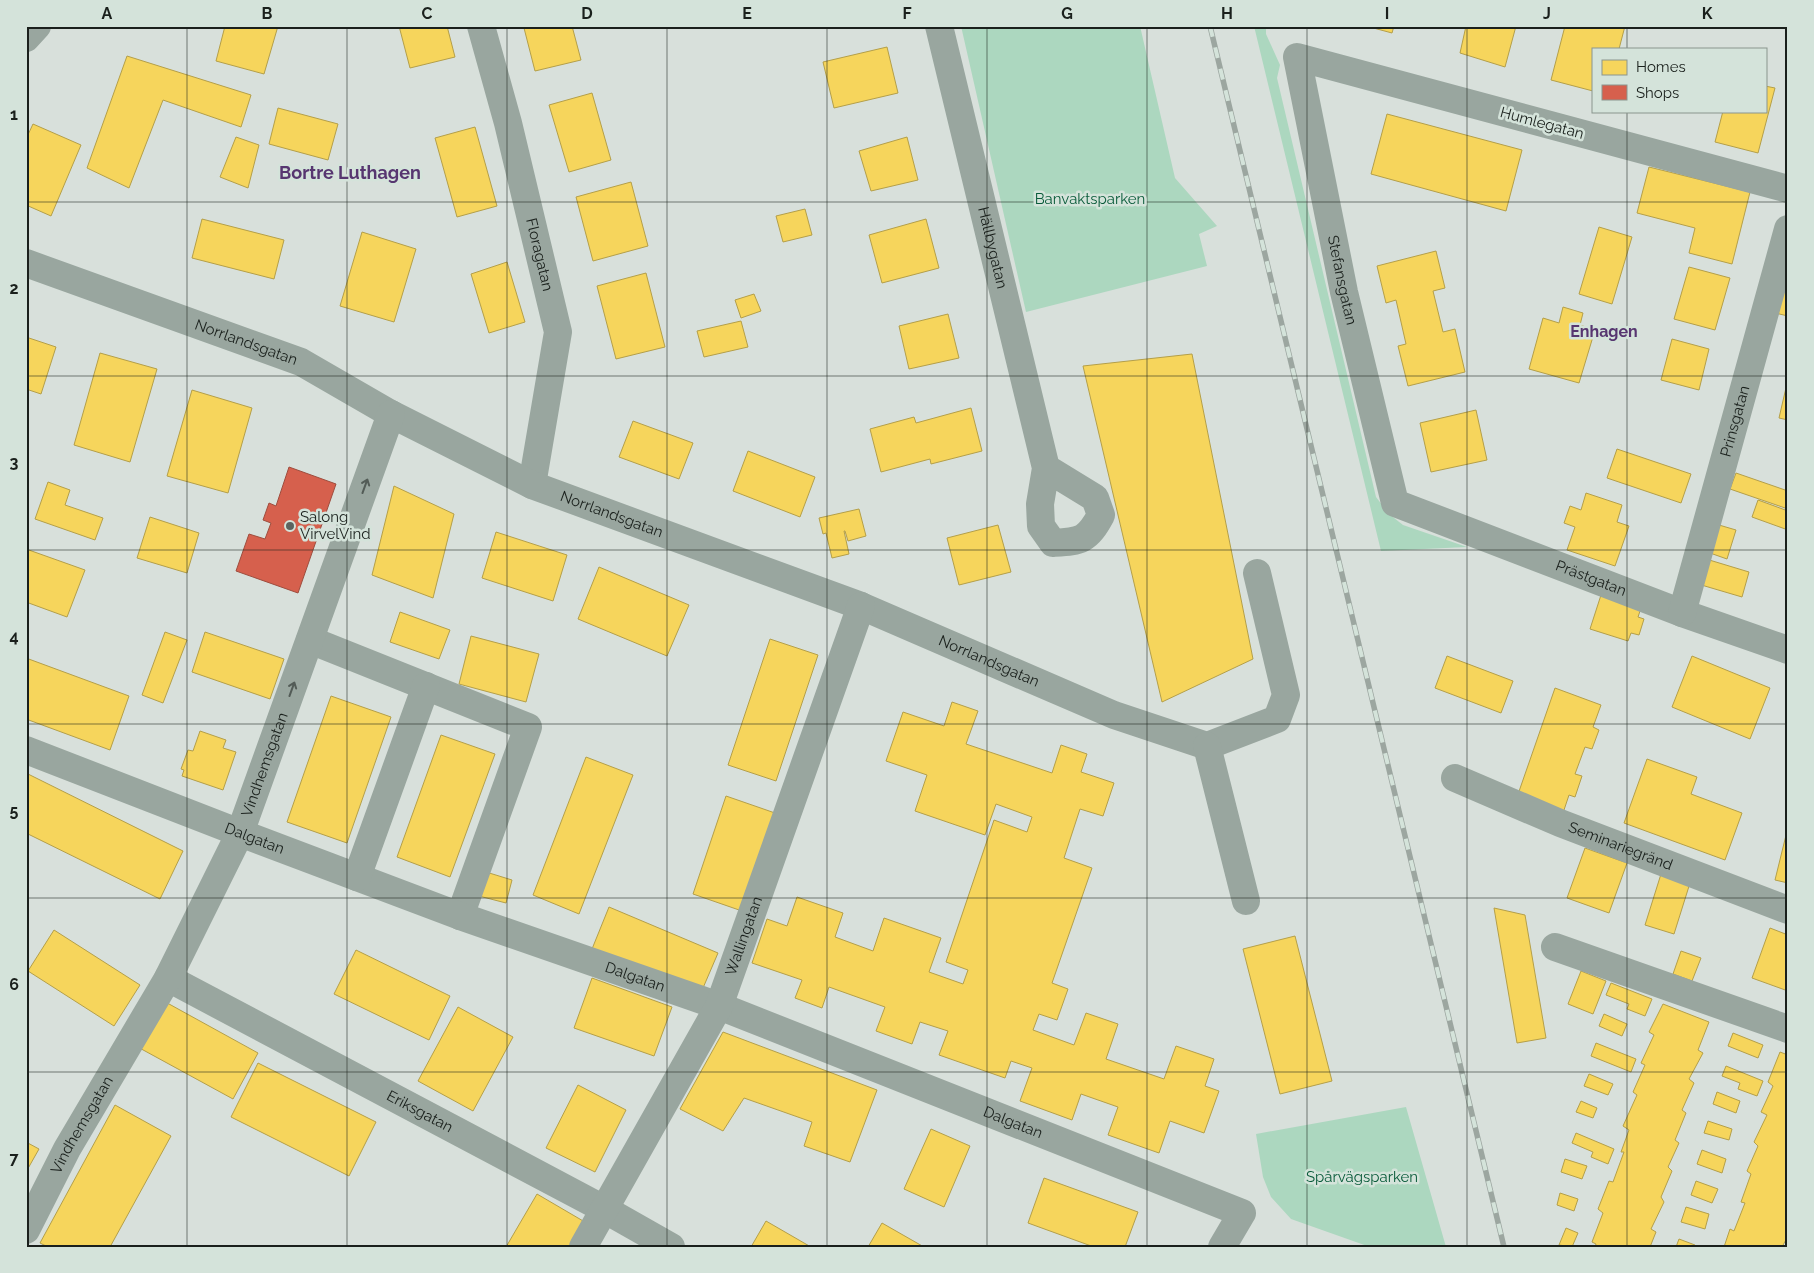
<svg xmlns="http://www.w3.org/2000/svg" width="1814" height="1273" font-family="Raleway,sans-serif">
<style>
.green{fill:#acd7bf}
.homes{fill:#f6d55c;stroke:#b49f49}
.shops{fill:#d6604d;stroke:#9e4d3e}
.lines{fill:none;stroke-linecap:round;stroke-linejoin:round}
.minor{stroke:#99a69f;stroke-width:28}
.rail-casing{stroke:#9ca6a0;stroke-width:5.5}
.rail{stroke:#d4e3da;stroke-width:4;stroke-dasharray:11;stroke-linecap:butt}
.oneway{stroke:#535c57}
.grid{fill:none;stroke:#1a201c;stroke-width:1;stroke-opacity:0.55}
.poi-dot{fill:#5c635f;stroke:#d4e3da;stroke-width:2}
.labels{text-anchor:middle;stroke-width:5;stroke-linejoin:round;paint-order:stroke}
.street-label{font-size:15px;fill:#1a201c;stroke:#d4e3da}
.park-label{font-size:15px;fill:#095b3a;stroke:#d4e3da}
.poi-label{font-size:15px;fill:#1a201c;stroke:#d4e3da;text-anchor:start}
.neighbourhood-label{font-size:16px;font-weight:bold;fill:#573670;stroke:#d4e3da}
.quarter-label{font-size:18px;font-weight:bold;fill:#573670;stroke:#d4e3da}
.neatline{fill:none;stroke:#1a201c;stroke-width:2}
.grid-label{font-size:16px;text-anchor:middle;font-weight:bold;fill:#1a201c}
</style>
<rect width="100%" height="100%" fill="#d8e0db"/>
<!-- green -->
<path class="green" d="M961 26H1140L1175 178 1217 226 1199 234 1207 266 1026 312Z
M1254 26H1266V34L1280 65 1277 78 1376 497 1389 514 1403 525 1467 547 1381 551Z
M1406 1107 1446 1247H1370L1291 1219 1271 1197 1263 1177 1256 1134Z"/>
<!-- homes -->
<path class="homes" d="M225 26H278L264 74 216 61Z
M399 26H447L455 57 410 68Z
M532 26H572L581 60 535 71 524 28Z
M1366 26H1394L1392 33Z
M1466 26H1516L1505 67 1460 53Z
M1565 26H1625L1619 49H1593V91L1551 80Z
M887 47 898 93 834 108 823 62Z
M127 56 251 95 241 127 163 100 129 188 87 168Z
M1765 86 1775 88 1758 153 1715 142 1723 111H1765Z
M592 93 611 160 569 172 549 105Z
M278 108 338 124 328 160 269 144Z
M1387 114 1522 150 1506 211 1371 174Z
M33 124 81 145 51 216 26 205V139Z
M475 127 497 206 457 217 435 138Z
M236 137 259 145 248 188 220 177Z
M907 137 918 180 871 191 859 151Z
M1649 167 1750 192 1732 264 1689 253 1695 228 1637 213Z
M631 182 648 246 593 261 576 197Z
M805 209 812 235 783 242 776 216Z
M202 219 284 240 274 279 192 258Z
M926 219 939 268 882 283 869 235Z
M1599 227 1632 237 1612 304 1579 294Z
M362 232 416 249 394 322 340 306Z
M1436 251 1445 288 1433 291 1443 332 1455 329 1465 372 1408 386 1398 346 1406 344 1396 300 1386 303 1377 266Z
M507 262 525 322 489 333 471 274Z
M1689 267 1730 278 1715 330 1674 319Z
M646 273 665 347 616 359 597 286Z
M1781 289 1788 291V316L1775 313Z
M754 294 761 311 741 318 735 300Z
M1563 307 1583 313 1580 325 1595 330 1579 383 1529 369 1543 318 1559 323Z
M948 314 959 358 909 369 899 326Z
M741 321 748 347 704 357 697 331Z
M26 337 56 347 41 394 26 389Z
M1672 339 1709 349 1699 390 1661 380Z
M100 353 157 369 130 462 74 445Z
M1192 354 1253 659 1162 702 1083 366Z
M1788 379V420L1779 418Z
M192 390 252 408 228 493 167 476Z
M971 408 982 451 931 464 930 459 881 472 870 429 914 417 916 423Z
M1476 410 1487 460 1431 472 1420 423Z
M633 421 693 443 679 479 619 457Z
M1617 449 1691 474 1681 503 1607 478Z
M748 451 815 477 800 517 733 491Z
M1736 473 1788 491V509L1730 489Z
M48 482 70 490 65 505 103 518 95 540 35 519Z
M394 486 454 514 433 598 372 575Z
M1586 493 1622 505 1617 522 1629 526 1615 566 1567 550 1575 527 1564 523 1570 506 1581 510Z
M1758 500 1788 511V530L1752 517Z
M859 509 866 536 848 541 845 531H844L849 554 832 558 826 533 823 534 819 518Z
M150 517 199 533 187 573 137 558Z
M998 525 1011 572 959 585 947 538Z
M1719 525 1736 530 1727 559 1710 553Z
M496 532 567 555 553 601 482 578Z
M26 549 85 570 67 617 26 602Z
M1706 559 1749 572 1742 597 1698 584Z
M599 567 689 605 667 656 578 619Z
M1601 595 1641 608 1638 617 1644 619 1639 635 1631 633 1628 641 1590 629Z
M400 612 450 630 439 659 390 642Z
M165 632 187 640 163 703 142 695Z
M205 632 284 659 270 699 192 672Z
M471 636 539 654 526 702 459 684Z
M770 639 818 655 776 781 728 765Z
M1447 656 1513 681 1501 713 1435 688Z
M1692 656 1770 688 1750 739 1672 707Z
M26 658 129 696 110 750 26 719Z
M1555 688 1601 705 1593 727 1599 730 1592 749 1585 747 1575 774 1582 776 1575 797 1569 795 1562 816 1516 800Z
M331 696 391 717 347 843 287 822Z
M952 702 978 711 966 744 1052 773 1061 745 1087 754 1081 772 1114 783 1103 816 1080 809 1064 858 1092 868 1052 983 1068 989 1057 1020 1039 1014 1033 1030 1074 1045 1086 1013 1118 1024 1106 1059 1164 1079 1176 1046 1214 1059 1205 1086 1219 1091 1204 1133 1170 1121 1159 1153 1108 1135 1118 1107 1081 1094 1072 1120 1020 1101 1032 1068 1011 1061 1005 1078 939 1055 948 1031 920 1022 912 1044 876 1031 885 1007 829 987 822 1008 795 998 802 980 752 963 767 919 787 926 797 897 843 913 835 937 873 951 884 918 941 938 929 972 963 984 968 970 946 962 994 820 1027 832 1032 817 996 804 985 835 915 811 927 775 886 761 903 712 944 726Z
M200 731 226 740 223 748 236 752 223 790 182 776 184 770 181 769 188 750 193 751Z
M441 735 495 754 450 877 397 857Z
M586 757 633 775 579 914 533 895Z
M1647 759 1697 777 1691 794 1742 813 1725 860 1624 823Z
M26 773 183 851 160 899 26 833Z
M726 796 775 813 742 911 693 894Z
M1788 827V883L1775 880Z
M1585 848 1627 863 1609 913 1567 898Z
M486 872 512 880 506 903 479 896Z
M1661 874 1690 883 1674 934 1645 925Z
M609 907 718 953 700 995 592 949Z
M1494 908 1525 915 1546 1038 1517 1043Z
M1770 928 1788 935V991L1752 978Z
M54 930 140 985 114 1026 28 971Z
M1295 936 1332 1081 1280 1094 1243 949Z
M356 950 450 996 429 1040 334 994Z
M1681 951 1701 958 1692 981 1673 974Z
M1581 971 1606 981 1593 1014 1568 1004Z
M592 978 672 1007 654 1056 574 1028Z
M1611 983 1652 999 1645 1016 1627 1009 1629 1004 1606 995Z
M160 999 258 1053 233 1099 134 1045Z
M1663 1004 1709 1022 1698 1050 1703 1053 1689 1079 1694 1083 1682 1110 1686 1113 1675 1140 1679 1143 1668 1167 1672 1171 1661 1197 1664 1202 1651 1229 1656 1232 1650 1247H1595L1596 1244 1592 1242 1603 1213 1598 1209 1609 1181 1613 1182 1624 1152H1621L1629 1130 1623 1126 1637 1095 1633 1092 1645 1065 1641 1063 1654 1035 1649 1032Z
M458 1007 513 1037 473 1111 418 1081Z
M1604 1014 1627 1024 1622 1036 1599 1026Z
M723 1032 877 1090 850 1162 804 1146 812 1122 744 1098 723 1131 680 1109Z
M1733 1033 1763 1045 1758 1058 1728 1046Z
M1596 1043 1636 1059 1631 1072 1591 1056Z
M1780 1052 1788 1055V1236L1782 1247H1724L1730 1229 1734 1231 1745 1203 1741 1202 1751 1174 1747 1171 1758 1146 1754 1142 1767 1115 1761 1112 1773 1086 1768 1082Z
M258 1063 376 1122 349 1176 231 1117Z
M1726 1066 1763 1081 1757 1096 1738 1089 1740 1083 1722 1076Z
M1589 1074 1613 1084 1608 1095 1584 1086Z
M578 1085 626 1110 595 1172 546 1148Z
M1717 1092 1740 1101 1736 1113 1713 1104Z
M1581 1101 1597 1108 1593 1118 1576 1112Z
M115 1105 171 1136 110 1247H48L40 1243Z
M1708 1121 1732 1129 1729 1140 1704 1133Z
M931 1129 970 1146 944 1207 904 1189Z
M1576 1133 1614 1149 1608 1164 1591 1157 1593 1152 1572 1143Z
M26 1142 39 1149 26 1172Z
M1702 1150 1726 1159 1722 1173 1697 1164Z
M1565 1159 1587 1166 1582 1179 1561 1172Z
M1044 1178 1138 1212 1125 1247H1094L1028 1223Z
M1696 1181 1718 1189 1712 1203 1691 1195Z
M1560 1193 1578 1199 1574 1211 1557 1205Z
M537 1194 590 1225 576 1247H506Z
M1686 1207 1709 1214 1705 1229 1681 1222Z
M766 1221 811 1247H751Z
M882 1223 924 1247H868Z
M1566 1228 1578 1233 1572 1247 1559 1245Z
M1679 1239 1695 1245V1247H1676Z"/>
<!-- shops -->
<path class="shops" d="M289 467 336 484 298 593 236 571 249 534 265 539 271 523 263 520 269 503 276 506Z"/>
<g class="lines">
<!-- minor -->
<g class="minor">
<path id="s1" d="M481 26 508 123 558 332 532 485"/>
<path id="s2" d="M939 26 1046 468 1040 504 1041 526 1053 543C1081 541 1087 541 1101 515L1095 498 1046 468"/>
<path d="M26 38 37 26"/>
<path id="s3" d="M1788 189 1297 57 1344 292 1395 503 1682 613 1788 650"/>
<path id="s4" d="M26 263 301 362 391 414 532 485 861 606 1114 715 1207 746"/>
<path id="s5" d="M1682 613 1788 229"/>
<path d="M310 640 528 727 460 916"/>
<path d="M1207 746 1277 719 1286 695 1257 573"/>
<path d="M1207 746 1246 901"/>
<path id="s6" d="M26 750 240 833 460 916 719 1006 1242 1213 1222 1247"/>
<path id="s7" d="M1455 778 1560 823 1788 910"/>
<path d="M357 877 426 686"/>
<path d="M1555 947 1788 1029"/>
<path id="s8" d="M168 978 604 1209 671 1247"/>
<path id="s9" d="M26 1230 67 1149 168 978 240 833 391 414"/>
<path id="s10" d="M583 1247 719 1006 861 606"/>
</g>
<defs>
<path id="rail" d="M1210 26 1504 1247"/>
</defs>
<!-- rail casing -->
<use href="#rail" class="rail-casing"/>
<!-- rail -->
<use href="#rail" class="rail"/>
</g>
<!-- one-way arrows -->
<defs><path id="oneway-shaft" d="M-6 0H5M1.5-3L5.5 0L1.5 3" fill="none" stroke-width="1.6" stroke-linecap="round" stroke-linejoin="round" transform="scale(1.25)"/></defs>
<g class="oneway">
<use href="#oneway-shaft" transform="translate(365 486) rotate(-70)"/>
<use href="#oneway-shaft" transform="translate(292 689) rotate(-70)"/>
</g>
<!-- grid -->
<path class="grid" d="M187 26V1247M347 26V1247M507 26V1247M667 26V1247M827 26V1247M987 26V1247M1147 26V1247M1307 26V1247M1467 26V1247M1627 26V49M1627 111V1247M26 202H1788M26 376H1788M26 550H1788M26 724H1788M26 898H1788M26 1072H1788"/>
<!-- markers -->
<circle class="poi-dot" cx="290" cy="526" r="5"/>
<g class="labels">
<!-- street labels -->
<g class="street-label">
<text transform="translate(1542 123) rotate(15)" y="5">Humlegatan</text>
<text dy="5" stroke="none"><textPath href="#s2" startOffset="228">Hällbygatan</textPath></text>
<text dy="5" stroke="none"><textPath href="#s1" startOffset="236">Floragatan</textPath></text>
<text dy="5" stroke="none"><textPath href="#s3" startOffset="736">Stefansgatan</textPath></text>
<text dy="5" stroke="none"><textPath href="#s4" startOffset="234">Norrlandsgatan</textPath></text>
<text dy="5" stroke="none"><textPath href="#s5" startOffset="199">Prinsgatan</textPath></text>
<text dy="5" stroke="none"><textPath href="#s4" startOffset="639">Norrlandsgatan</textPath></text>
<text dy="5" stroke="none"><textPath href="#s3" startOffset="1175">Prästgatan</textPath></text>
<text dy="5" stroke="none"><textPath href="#s4" startOffset="1044">Norrlandsgatan</textPath></text>
<text dy="5" stroke="none"><textPath href="#s9" startOffset="524">Vindhemsgatan</textPath></text>
<text dy="5" stroke="none"><textPath href="#s6" startOffset="245">Dalgatan</textPath></text>
<text dy="5" stroke="none"><textPath href="#s7" startOffset="179">Seminariegränd</textPath></text>
<text dy="5" stroke="none"><textPath href="#s10" startOffset="351">Wallingatan</textPath></text>
<text dy="5" stroke="none"><textPath href="#s6" startOffset="650">Dalgatan</textPath></text>
<text dy="5" stroke="none"><textPath href="#s8" startOffset="285">Eriksgatan</textPath></text>
<text dy="5" stroke="none"><textPath href="#s6" startOffset="1055">Dalgatan</textPath></text>
<text dy="5" stroke="none"><textPath href="#s9" startOffset="119">Vindhemsgatan</textPath></text>
</g>
<!-- park labels -->
<g class="park-label">
<text x="1090" y="204">Banvaktsparken</text>
<text x="1362" y="1182">Spårvägsparken</text>
</g>
<!-- poi labels -->
<g class="poi-label">
<text x="300" y="522">Salong<tspan x="300" dy="17">VirvelVind</tspan></text>
</g>
<!-- neighbourhood labels -->
<g class="neighbourhood-label">
<text x="1604" y="337">Enhagen</text>
</g>
<!-- quarter labels -->
<g class="quarter-label">
<text x="350" y="179">Bortre Luthagen</text>
</g>
</g>
<!-- border -->
<rect width="1814" height="1273" fill="none" stroke="#d4e3da" stroke-width="55"/>
<!-- legend -->
<rect x="1592" y="48" width="175" height="65" fill="#d4e3da" stroke="#8a958e"/>
<rect x="1602" y="60" width="25" height="15" fill="#f6d55c" stroke="#8a958e"/>
<text x="1636" y="72" font-size="15" fill="#1a201c">Homes</text>
<rect x="1602" y="85" width="25" height="15" fill="#d6604d" stroke="#8a958e"/>
<text x="1636" y="98" font-size="15" fill="#1a201c">Shops</text>
<rect x="28" y="28" width="1758" height="1218" class="neatline"/>
<g class="grid-label">
<text x="107" y="19">A</text>
<text x="267" y="19">B</text>
<text x="427" y="19">C</text>
<text x="587" y="19">D</text>
<text x="747" y="19">E</text>
<text x="907" y="19">F</text>
<text x="1067" y="19">G</text>
<text x="1227" y="19">H</text>
<text x="1387" y="19">I</text>
<text x="1547" y="19">J</text>
<text x="1707" y="19">K</text>
<text x="14" y="120">1</text>
<text x="14" y="294">2</text>
<text x="14" y="468">3</text>
<text x="14" y="642">4</text>
<text x="14" y="816">5</text>
<text x="14" y="990">6</text>
<text x="14" y="1164">7</text>
</g>
</svg>
